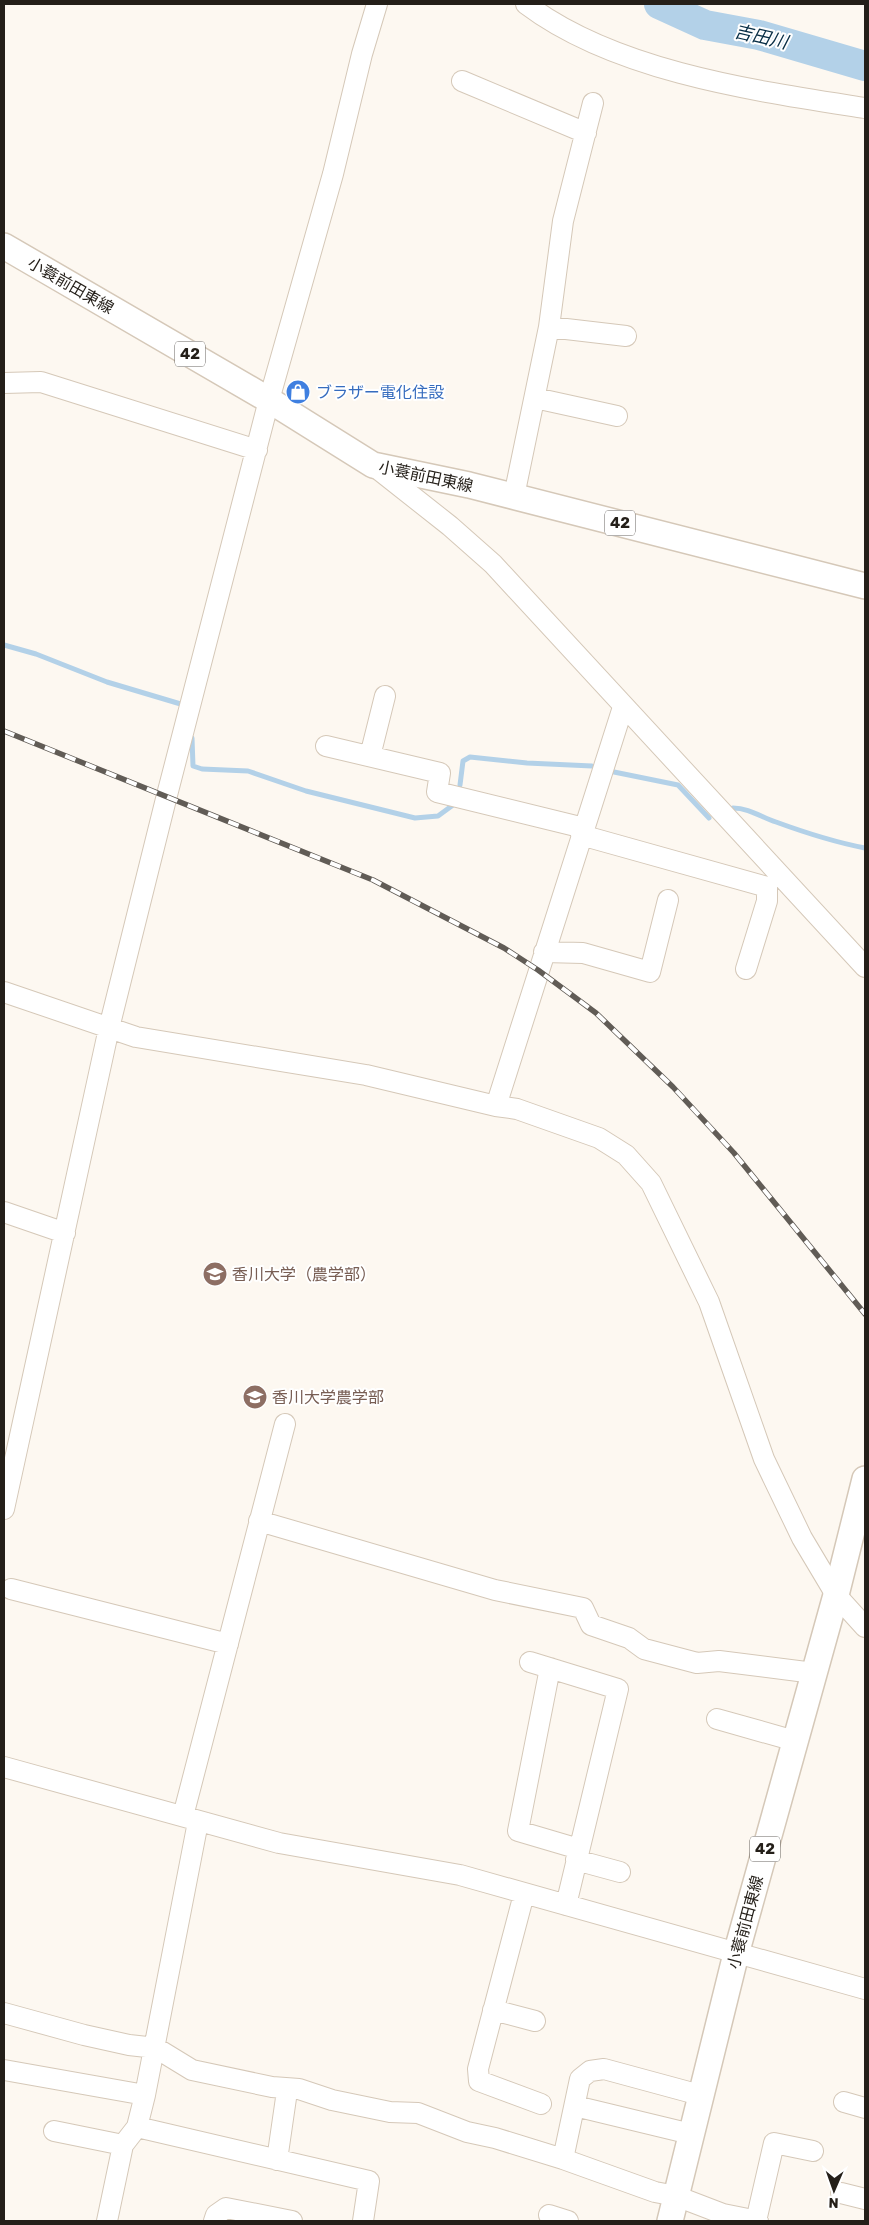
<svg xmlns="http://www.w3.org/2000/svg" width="869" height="2225" font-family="Rubik,'Noto Sans JP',sans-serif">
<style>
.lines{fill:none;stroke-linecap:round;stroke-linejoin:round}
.stream{stroke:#b3d1e8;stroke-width:5}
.river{stroke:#b3d1e8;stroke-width:30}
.minor-casing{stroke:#d5c8b8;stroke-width:22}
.major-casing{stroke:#d5c8b8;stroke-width:28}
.minor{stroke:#fff;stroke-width:20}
.major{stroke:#fff;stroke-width:25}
.rail-casing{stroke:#615c56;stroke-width:5.5}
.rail{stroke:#fff;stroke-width:4;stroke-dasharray:11;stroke-linecap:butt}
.labels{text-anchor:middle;stroke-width:4;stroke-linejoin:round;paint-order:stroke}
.shield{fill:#fff;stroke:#66625e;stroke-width:1}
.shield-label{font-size:15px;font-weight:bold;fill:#241f19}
.street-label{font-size:16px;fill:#241f19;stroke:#fff}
.shop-label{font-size:16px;fill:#366cbe;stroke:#fff;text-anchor:start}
.education-label{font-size:16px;fill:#785e54;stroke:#fff;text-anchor:start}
.water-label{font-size:18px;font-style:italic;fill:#072d45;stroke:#fff}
</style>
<rect width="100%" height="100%" fill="#fdf8f1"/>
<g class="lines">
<!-- stream -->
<path class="stream" d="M4 645 36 654 107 682 184 705
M192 738 193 766 202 769 248 771 306 791 415 818 438 816 453 805
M614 772 678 785 709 818
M460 785 463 761 470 757 527 763 592 766
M733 808C749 808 761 817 776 822 806 833 834 842 865 848"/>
<!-- river -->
<path class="river" d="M659 4 705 25 759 35 865 66"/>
<defs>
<path id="minor" d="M526 4C616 72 756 91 865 108
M462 81 586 133
M549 327 626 336
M4 383 41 382 257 450
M535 398 617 416
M374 466 450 526 493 564 865 967
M514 496 549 327 563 221 593 103
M326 746 440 773 437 792 584 828
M370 756 385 696
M581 835 767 887V901L746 969
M544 952 583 953 650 972 668 900
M4 992 136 1037 366 1075 496 1106 517 1109 599 1138 626 1155 651 1183 709 1302 764 1459 802 1538 836 1595 865 1627
M496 1106 623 707
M4 1212 65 1233
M4 1509 109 1028 167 795 269 400 333 174 362 54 377 4
M259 1521 495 1590 583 1608 591 1625 629 1638 644 1649 697 1663 719 1661 814 1673
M11 1589 228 1644
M530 1662 618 1689 566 1905
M550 1668 518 1831 579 1849
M717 1719 795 1741
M4 1767 279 1843 460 1875 865 1989
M183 1816 285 1424
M576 1860 620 1872
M524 1894 485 2042 478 2069 479 2081 541 2104
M493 2010 535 2021
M4 2013 84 2035 129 2045 156 2048 192 2070 272 2087 299 2089 332 2100 390 2112 418 2113 467 2132 495 2138 563 2159 655 2192 676 2196 723 2214 758 2221
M4 2070 145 2095
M844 2102 865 2108
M575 2106 691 2134
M137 2127 369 2181 363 2221
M54 2131 123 2145 137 2127 145 2095 198 1822
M563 2159 580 2079 590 2071 604 2069 700 2095
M277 2160 286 2098
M841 2193 865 2199
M549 2215 568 2221
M107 2221 123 2145
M214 2221 216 2215 226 2208 292 2221
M756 2221 774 2143 813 2151"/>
<path id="major" d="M4 246 269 400 373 465 469 485 865 586
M670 2221 736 1954 836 1595 865 1479"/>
</defs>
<!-- minor casing -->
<use href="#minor" class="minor-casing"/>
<!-- major casing -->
<use href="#major" class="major-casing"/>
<!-- minor -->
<use href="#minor" class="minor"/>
<!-- major -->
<use href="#major" class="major"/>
<defs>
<path id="rail" d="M4 731 373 880 504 948 538 970 596 1013 673 1087 734 1153 865 1314"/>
</defs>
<!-- rail casing -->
<use href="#rail" class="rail-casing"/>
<!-- rail -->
<use href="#rail" class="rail"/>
</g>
<!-- icons -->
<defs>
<symbol id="shop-disc" viewBox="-11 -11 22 22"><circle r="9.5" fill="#3f7fe0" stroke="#fff"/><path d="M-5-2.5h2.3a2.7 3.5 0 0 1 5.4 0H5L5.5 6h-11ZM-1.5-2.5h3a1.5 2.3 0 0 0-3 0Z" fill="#fff"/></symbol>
<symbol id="university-disc" viewBox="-11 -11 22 22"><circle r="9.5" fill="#8d6e63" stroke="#fff"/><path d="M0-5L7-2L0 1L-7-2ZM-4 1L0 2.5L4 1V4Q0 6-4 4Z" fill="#fff"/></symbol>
</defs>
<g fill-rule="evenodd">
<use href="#shop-disc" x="284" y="378" width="28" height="28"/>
<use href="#university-disc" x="201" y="1260" width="28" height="28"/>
<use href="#university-disc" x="241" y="1383" width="28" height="28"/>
</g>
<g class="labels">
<!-- shield labels -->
<g class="shield">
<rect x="175" y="341.5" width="30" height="25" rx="4"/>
<rect x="605" y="510.5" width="30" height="25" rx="4"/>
<rect x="750" y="1836.5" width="30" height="25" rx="4"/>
</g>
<g class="shield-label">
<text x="190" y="359">42</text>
<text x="620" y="528">42</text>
<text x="765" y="1854">42</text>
</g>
<!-- street labels -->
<g class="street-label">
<text transform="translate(71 285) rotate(30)" y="6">小蓑前田東線</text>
<text transform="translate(426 476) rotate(12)" y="6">小蓑前田東線</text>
<text transform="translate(745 1922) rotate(-75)" y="6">小蓑前田東線</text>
</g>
<!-- shop labels -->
<g class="shop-label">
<text x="316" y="398">ブラザー電化住設</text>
</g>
<!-- education labels -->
<g class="education-label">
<text x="232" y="1280">香川大学（農学部）</text>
<text x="272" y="1403">香川大学農学部</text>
</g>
<!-- water labels -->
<g class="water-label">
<text transform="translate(761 37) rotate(13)" y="6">吉田川</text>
</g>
</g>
<!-- border -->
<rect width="869" height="2225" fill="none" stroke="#241f19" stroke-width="10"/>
<!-- north arrow -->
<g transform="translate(834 2190) rotate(182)" stroke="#ffffff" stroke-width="4" paint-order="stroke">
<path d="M0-4L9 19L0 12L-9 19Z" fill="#241f19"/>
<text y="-8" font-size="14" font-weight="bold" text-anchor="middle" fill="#241f19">N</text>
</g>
</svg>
